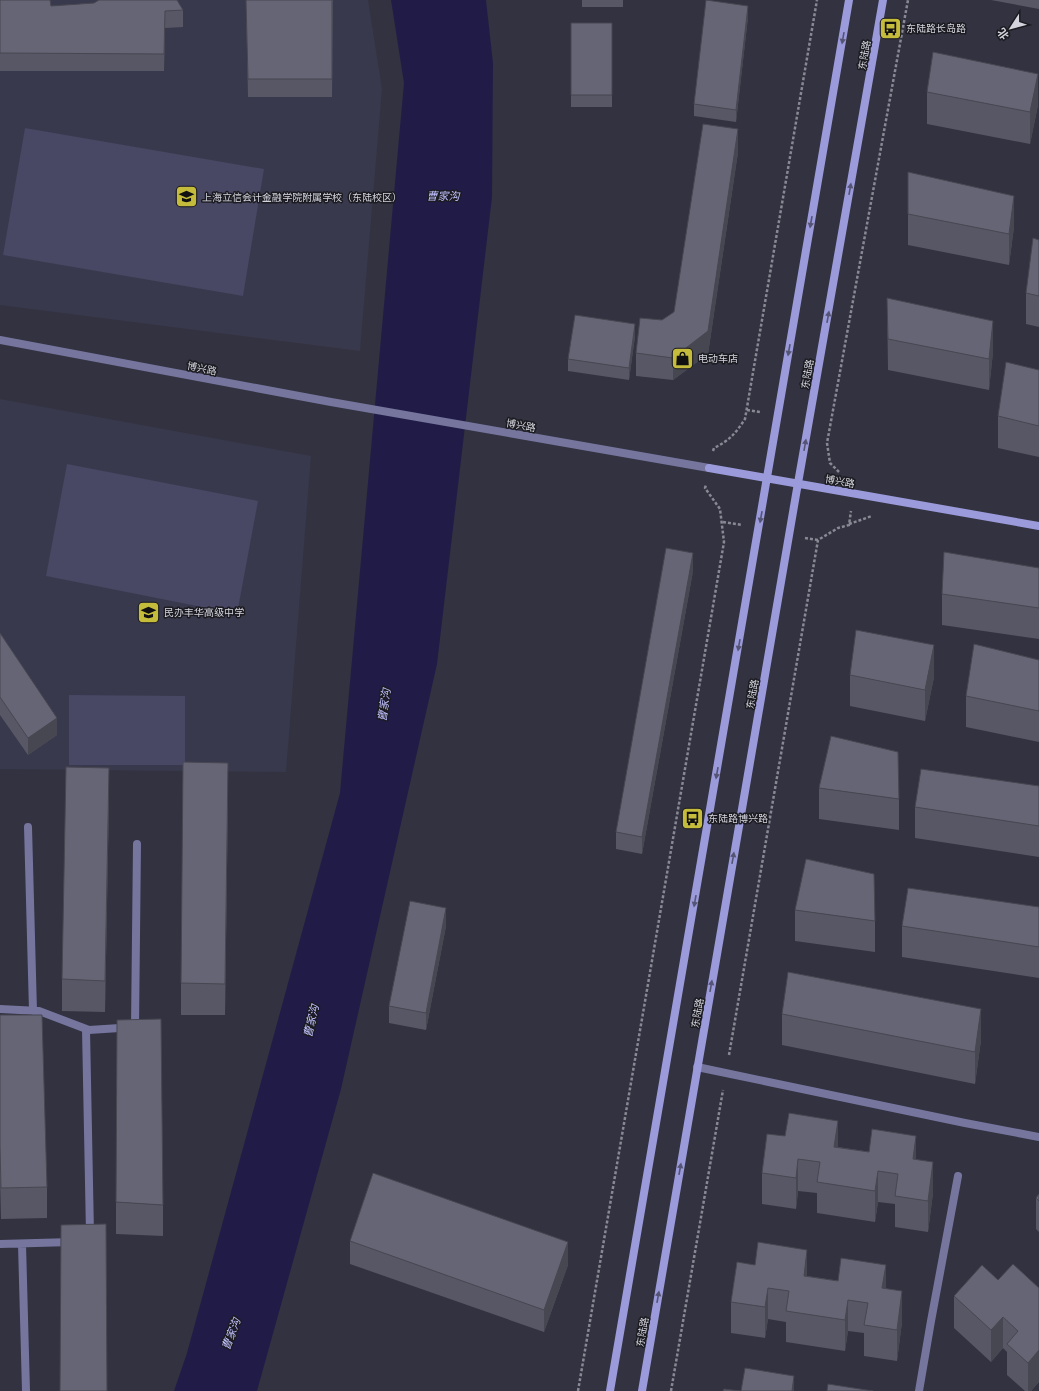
<svg xmlns="http://www.w3.org/2000/svg" width="1039" height="1391" font-family="'DM Sans','Noto Sans SC',sans-serif">
<style>
.built{fill:#39394d}
.green{fill:#484764}
.water{fill:#211c47}
.lines{fill:none;stroke-linecap:round;stroke-linejoin:round}
.path{stroke:#898995;stroke-width:2.5;stroke-dasharray:3 2;stroke-linecap:butt}
.lane{stroke:#76759e;stroke-width:8}
.street{stroke:#76759e;stroke-width:8}
.secondary{stroke:#9b9adb;stroke-width:8}
.wall{fill:#575765}
.shaded-wall{fill:#474752}
.building{fill:#656575;stroke:#474752}
.oneway{fill:#555475}
.labels{text-anchor:middle;stroke-width:3;stroke-linejoin:round;paint-order:stroke}
.poi-label{font-size:10px;fill:#d4d4de;stroke:#1b1b21;text-anchor:start}
.street-label{font-size:10px;fill:#d4d4de;stroke:#1b1b21}
.water-label{font-size:11px;font-style:italic;fill:#c1c1ff;stroke:#1b1b21}
</style>
<rect width="100%" height="100%" fill="#323240"/>
<!-- built -->
<path class="built" d="M0 0H368L382 89 360 351 0 305Z
M0 399 311 456 286 772 0 769Z"/>
<!-- green -->
<path class="green" d="M25 128 264 169 243 296 3 255Z
M67 464 258 501 237 614 46 576Z
M69 695 185 696V765H69Z"/>
<!-- water -->
<path class="water" d="M391 0H486L493 63 492 197 437 664 341 1089 257 1391H174L187 1353 340 793 404 83Z"/>
<g class="lines">
<!-- path -->
<path class="path" d="M747 410 760 412
M713 451 714 448C730 440 735 434 745 419L817 0
M839 472 830 463 827 443 908 0
M723 522 742 525
M849 524 872 516
M805 538 818 540
M729 1055 818 540 838 528 849 525 851 511
M578 1391 724 542 720 509 705 488 706 485
M671 1391 723 1090"/>
<!-- lane -->
<path class="lane" d="M28 827 33 1011
M0 1009 39 1011 89 1030 135 1027 137 844
M86 1029 90 1234
M697 1067 965 1123 1039 1137
M0 1244 72 1242
M22 1244 26 1391
M919 1391 931 1321 958 1176"/>
<!-- street -->
<path class="street" d="M0 340 331 402 709 468"/>
<!-- secondary -->
<path class="secondary" d="M709 468 1039 526
M610 1391 849 0
M642 1391 798 483 883 0"/>
</g>
<!-- wall -->
<path class="wall" d="M0 0 51 6 183 10V27L165 28 164 71H0Z
M246 0H333L332 97H248Z
M582 0H623V7H582Z
M991 0H1039V9Z
M748 17 736 122 694 116V104Z
M571 23H612V107H571Z
M927 92 1038 105 1030 144 927 124Z
M738 152 708 354 673 380 636 376V353L662 320 674 312Z
M908 172 1014 227 1009 265 908 245Z
M1039 240V327L1026 324V293Z
M887 298 993 352 989 390 888 370Z
M635 336 629 380 568 371V359Z
M1039 370V457L998 448V416Z
M1039 568V639L942 625V594Z
M693 571 642 854 616 849V832Z
M0 633 57 735 28 755 0 715Z
M1039 660V742L966 727V696Z
M850 675 934 677 925 721 850 706Z
M1039 786V857L915 838V807Z
M819 788 899 799V830L819 819Z
M228 794 225 1015H181V983Z
M109 799 105 1012 62 1011V979Z
M1039 907V978L902 957V926Z
M795 910 875 921V952L795 941Z
M446 926 426 1030 389 1023V1006Z
M782 1014 981 1040 975 1084 782 1045Z
M0 1015 47 1187V1218L1 1219 0 1177Z
M767 1134 838 1147 916 1159 933 1193 928 1232 895 1227V1204L878 1202 875 1222 817 1213V1193L798 1191 796 1209 762 1204V1173Z
M1039 1194V1232L1036 1229V1198Z
M116 1202 163 1205V1236L116 1234Z
M350 1241 568 1265 544 1332 350 1264Z
M737 1262 807 1276 886 1288 902 1322 897 1361 864 1356V1333L848 1331 845 1351 786 1342V1322L768 1319 765 1338 731 1333V1302Z
M998 1280 1039 1288V1382L1031 1391H1025L1007 1375V1352L1003 1348 991 1362 954 1328V1296Z"/>
<!-- shaded-wall -->
<path class="shaded-wall" d="M748 6V17L736 122V110Z
M1038 74V105L1030 144V112Z
M738 129V152L708 354 673 380V358Z
M1014 196V227L1009 265V234Z
M993 321V352L989 390V359Z
M635 324V336L629 380V368Z
M693 553V571L642 854V837Z
M934 645V677L925 721V690Z
M57 718V735L28 755V738Z
M228 763V794L225 1015V984Z
M109 768V799L105 1012V981Z
M446 908V926L426 1030V1013Z
M981 1009V1040L975 1084V1052Z
M838 1121V1152L834 1147Z
M916 1136V1167L913 1159Z
M798 1159V1191L796 1209V1178Z
M933 1162V1193L928 1232V1201Z
M878 1171V1202L875 1222V1191Z
M568 1242V1265L544 1332V1310Z
M807 1250V1281L804 1276Z
M886 1265V1296L882 1288Z
M768 1288V1319L765 1338V1307Z
M902 1291V1322L897 1361V1330Z
M848 1300V1331L845 1351V1320Z
M1003 1317V1348L991 1362V1330Z
M1039 1320V1382L1031 1391H1028V1363Z
M794 1376V1391H792Z"/>
<!-- building -->
<path class="building" d="M0 0H50L51 6 94 3 99 0H177L183 10 165 11 164 54 0 53Z
M246 0H332V79H248Z
M706 0 748 6 736 110 694 104Z
M571 23H612V95H571Z
M933 52 1038 74 1030 112 927 92Z
M703 124 738 129 708 331 673 358 636 353 640 318 662 320 674 312Z
M908 172 1014 196 1009 234 908 214Z
M1033 238 1039 240V296L1026 293Z
M887 298 993 321 989 359 888 339Z
M575 315 635 324 629 368 568 359Z
M1006 362 1039 370V426L998 416Z
M666 548 693 553 642 837 616 832Z
M944 552 1039 568V608L942 594Z
M856 630 934 645 925 690 850 675Z
M0 633 57 718 28 738 0 697Z
M974 644 1039 660V711L966 696Z
M831 736 898 752 899 799 819 788Z
M183 762 228 763 225 984 181 983Z
M66 767 109 768 105 981 62 979Z
M921 769 1039 786V826L915 807Z
M806 859 874 874 875 921 795 910Z
M908 888 1039 907V947L902 926Z
M410 901 446 908 426 1013 389 1006Z
M788 972 981 1009 975 1052 782 1014Z
M0 1015H42L47 1187 1 1188 0 1146Z
M161 1019 163 1205 116 1202 117 1020Z
M789 1113 838 1121 834 1147 869 1152 872 1129 916 1136 913 1159 933 1162 928 1201 895 1196 898 1174 878 1171 875 1191 817 1182 820 1162 798 1159 796 1178 762 1173 767 1134 785 1136Z
M373 1173 568 1242 544 1310 350 1241Z
M1039 1194V1201L1036 1198Z
M106 1224 107 1391H60L61 1225Z
M758 1242 807 1250 804 1276 838 1281 841 1258 886 1265 882 1288 902 1291 897 1330 864 1325 868 1303 848 1300 845 1320 786 1311 789 1291 768 1288 765 1307 731 1302 737 1262 755 1265Z
M1013 1264 1039 1288V1350L1028 1363 1007 1344 1018 1331 1003 1317 991 1330 954 1296 982 1265 998 1280Z
M745 1368 794 1376 792 1391H741Z
M828 1384 873 1391H827Z
M724 1389 740 1391H723Z"/>
<!-- one-way arrows -->
<defs><path id="oneway-solid" d="M-6-.8H1V-3.2L6.5 0L1 3.2V.8H-6Z"/></defs>
<g class="oneway">
<use href="#oneway-solid" transform="translate(843 38) rotate(100)"/>
<use href="#oneway-solid" transform="translate(850 189) rotate(-80)"/>
<use href="#oneway-solid" transform="translate(811 222) rotate(100)"/>
<use href="#oneway-solid" transform="translate(828 317) rotate(-80)"/>
<use href="#oneway-solid" transform="translate(789 350) rotate(100)"/>
<use href="#oneway-solid" transform="translate(805 445) rotate(-80)"/>
<use href="#oneway-solid" transform="translate(761 517) rotate(100)"/>
<use href="#oneway-solid" transform="translate(739 645) rotate(100)"/>
<use href="#oneway-solid" transform="translate(717 773) rotate(100)"/>
<use href="#oneway-solid" transform="translate(733 858) rotate(-80)"/>
<use href="#oneway-solid" transform="translate(695 901) rotate(100)"/>
<use href="#oneway-solid" transform="translate(711 986) rotate(-80)"/>
<use href="#oneway-solid" transform="translate(680 1169) rotate(-80)"/>
<use href="#oneway-solid" transform="translate(658 1297) rotate(-80)"/>
</g>
<!-- icons -->
<defs>
<symbol id="bus-square" viewBox="-11 -11 22 22"><rect x="-9" y="-9" width="18" height="18" rx="4" fill="#c6bc3c" stroke="#1b1b21"/><path d="M-5-6H5V4H4V6H2V4H-2V6H-4V4H-5ZM-3.5-4V0h7V-4ZM-3.5 1.2v1.5H-2V1.2ZM2 1.2v1.5H3.5V1.2Z" fill="#111"/></symbol>
<symbol id="school-square" viewBox="-11 -11 22 22"><rect x="-9" y="-9" width="18" height="18" rx="4" fill="#c6bc3c" stroke="#1b1b21"/><path d="M0-5L7-2L0 1L-7-2ZM-4 1L0 2.5L4 1V4Q0 6-4 4Z" fill="#111"/></symbol>
<symbol id="shop-square" viewBox="-11 -11 22 22"><rect x="-9" y="-9" width="18" height="18" rx="4" fill="#c6bc3c" stroke="#1b1b21"/><path d="M-5-2.5h2.3a2.7 3.5 0 0 1 5.4 0H5L5.5 6h-11ZM-1.5-2.5h3a1.5 2.3 0 0 0-3 0Z" fill="#111"/></symbol>
</defs>
<g fill-rule="evenodd">
<use href="#bus-square" x="878" y="16" width="25" height="25"/>
<use href="#school-square" x="174" y="184" width="25" height="25"/>
<use href="#shop-square" x="670" y="346" width="25" height="25"/>
<use href="#school-square" x="136" y="600" width="25" height="25"/>
<use href="#bus-square" x="680" y="806" width="25" height="25"/>
</g>
<g class="labels">
<!-- poi labels -->
<g class="poi-label">
<text x="906" y="32">东陆路长岛路</text>
<text x="202" y="201">上海立信会计金融学院附属学校（东陆校区）</text>
<text x="698" y="362">电动车店</text>
<text x="164" y="616">民办丰华高级中学</text>
<text x="708" y="822">东陆路博兴路</text>
</g>
<!-- street labels -->
<g class="street-label">
<text transform="translate(864 55) rotate(-80)" y="4">东陆路</text>
<text transform="translate(202 368) rotate(11)" y="4">博兴路</text>
<text transform="translate(807 374) rotate(-80)" y="4">东陆路</text>
<text transform="translate(521 425) rotate(10)" y="4">博兴路</text>
<text transform="translate(840 481) rotate(10)" y="4">博兴路</text>
<text transform="translate(752 694) rotate(-80)" y="4">东陆路</text>
<text transform="translate(697 1013) rotate(-80)" y="4">东陆路</text>
<text transform="translate(642 1332) rotate(-80)" y="4">东陆路</text>
</g>
<!-- water labels -->
<g class="water-label">
<text x="443" y="200">曹家沟</text>
<text transform="translate(384 705) rotate(-82)" y="4">曹家沟</text>
<text transform="translate(311 1021) rotate(-77)" y="4">曹家沟</text>
<text transform="translate(231 1334) rotate(-70)" y="4">曹家沟</text>
</g>
</g>
<!-- north arrow -->
<g transform="translate(1011 28) rotate(234)" stroke="#1b1b21" stroke-width="3" paint-order="stroke">
<path d="M0-3L7 15L0 10L-7 15Z" fill="#d4d4de"/>
<text y="-6" font-size="11" font-weight="bold" text-anchor="middle" fill="#d4d4de">北</text>
</g>
</svg>
